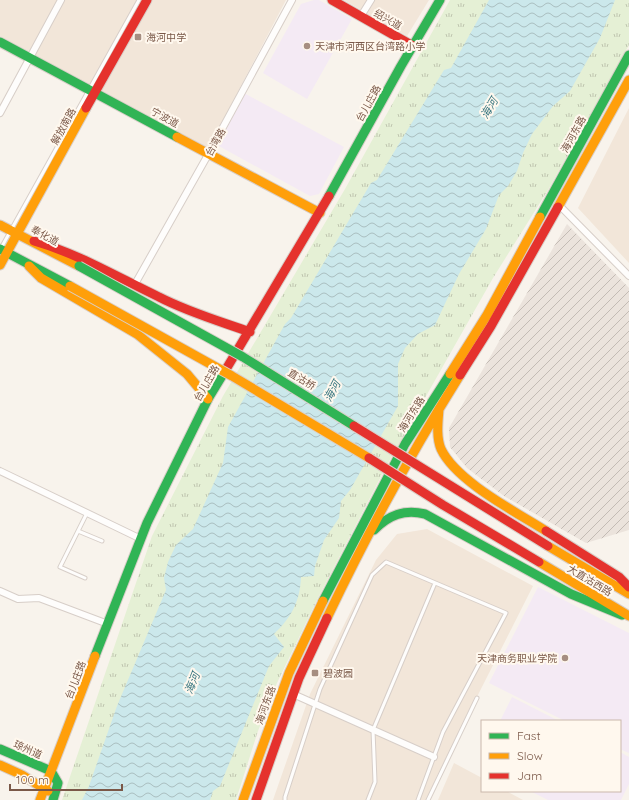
<svg xmlns="http://www.w3.org/2000/svg" width="629" height="800" font-family="Quicksand,'Noto Sans SC',sans-serif">
<style>
.residential{fill:#f2e6d9}
.industrial{fill:url(#industrial-furrows)}
.education{fill:#f4eaf4}
.grass{fill:url(#grass-tufts)}
.water{fill:url(#water-waves)}
.lines{fill:none;stroke-linecap:round;stroke-linejoin:round}
.lane-casing{stroke:#d7cec8;stroke-width:5}
.street-casing{stroke:#d7cec8;stroke-width:8}
.fast-casing{stroke:#d8cec8;stroke-width:11}
.slow-casing{stroke:#d8cec8;stroke-width:11}
.jam-casing{stroke:#d8cec8;stroke-width:11}
.lane{stroke:#fefdfc;stroke-width:3}
.street{stroke:#fefdfc;stroke-width:6}
.fast{stroke:#30b455;stroke-width:9}
.slow{stroke:#ff9f0a;stroke-width:9}
.jam{stroke:#e5322d;stroke-width:9}
.fast-bridge-casing{stroke:#dad0c9;stroke-width:11;stroke-linecap:butt}
.slow-bridge-casing{stroke:#dad0c9;stroke-width:11;stroke-linecap:butt}
.jam-bridge-casing{stroke:#dad0c9;stroke-width:11;stroke-linecap:butt}
.fast-bridge{stroke:#30b455;stroke-width:9}
.slow-bridge{stroke:#ff9f0a;stroke-width:9}
.jam-bridge{stroke:#e5322d;stroke-width:9}
.poi-dot{fill:#a68e81;stroke:#fff8ee;stroke-width:1.5}
.labels{text-anchor:middle;stroke-width:4;stroke-linejoin:round;paint-order:stroke}
.street-label{font-size:10px;fill:#7a5848;stroke:#fff8ee}
.poi-label{font-size:10px;fill:#7a5848;stroke:#fff8ee;text-anchor:start}
.water-label{font-size:11px;font-style:italic;fill:#3a7781;stroke:#fff8ee}
</style>
<defs>
<pattern id="industrial-furrows" width="10" height="10" patternUnits="userSpaceOnUse"><rect width="10" height="10" fill="#ebe3dc"/><path d="M-1 1l2-2M0 10L10 0M9 11l2-2" fill="none" stroke="#c3bbb4"/></pattern>
<pattern id="grass-tufts" width="24" height="20" patternUnits="userSpaceOnUse"><rect width="24" height="20" fill="#e5f0d5"/><path d="M3 7l-1-3M5 7V3M7 7l1-3M15 17l-1-3M17 17v-4M19 17l1-3" fill="none" stroke="#bfc5af"/></pattern>
<pattern id="water-waves" width="16" height="10" patternUnits="userSpaceOnUse"><rect width="16" height="10" fill="#cbe8eb"/><path d="M0 5q4-4 8 0t8 0" fill="none" stroke="#aabfc0"/></pattern>
</defs>
<rect width="100%" height="100%" fill="#f8f3ec"/>
<!-- residential -->
<path class="residential" d="M0 0H286L208 149 0 36Z
M344 0H429L407 36Z
M629 108V263L578 208Z
M427 529 533 586 437 776 427 800H273L310 694 376 560 397 534Z
M454 763 482 778V791H506L523 800H438Z"/>
<!-- industrial -->
<path class="industrial" d="M567 224 629 288V530L586 543 504 496 467 468 450 447 449 428Z"/>
<!-- education -->
<path class="education" d="M314 0H319L352 19 307 99 263 73 301 4Z
M244 93 344 147 319 194 310 196 217 145Z
M538 587 629 633V753L620 749V721H565L489 683Z
M512 697 559 721H500Z
M620 752 629 757V784L621 800H548L530 791H620Z"/>
<!-- grass -->
<path class="grass" d="M450 0H629V45L548 190 493 278 387 465 318 598 277 683 258 731 236 800H62L152 536 223 396 345 189Z"/>
<!-- water -->
<path class="water" d="M489 0H615L600 38 570 91 553 106 532 134 523 153 517 171 508 186 499 195 486 229 459 274 435 325 418 334 405 348 398 364V406L350 490 341 501 339 518 324 540 315 566 314 576 301 577C300 601 292 617 274 634L284 647 269 666 220 786 213 791 210 800H82L89 786 117 706 166 590 164 578 168 562 176 545 193 529 223 463 228 427 285 324 291 318 371 183 377 180 444 70 451 68Z"/>
<g class="lines">
<defs>
<path id="lane" d="M1 248 139 0
M78 531 102 541
M85 578 60 567 87 513
M285 800V797L320 689 372 575 386 562 506 613 443 732 418 800
M368 800 375 782 373 730 435 583
M428 800 477 698"/>
<path id="street" d="M361 16 371 0
M0 113 61 0
M559 205 629 276
M135 284 209 153 292 0
M0 471 141 539
M0 591 18 599 39 598 108 624
M293 694 434 757"/>
<path id="fast" d="M0 42 177 137
M329 196 401 66 440 0
M540 217 629 55
M0 249 70 286
M374 530C389 515 404 509 425 514L571 594 622 615
M323 601 405 444 450 374
M95 656 147 523 208 399 225 371
M0 749 51 771 58 783 53 800"/>
<path id="slow" d="M177 137 320 213
M558 207 629 80
M0 225 79 266
M0 265 86 108
M29 266 41 278 137 334 187 374 208 399
M450 374 487 315 540 217
M439 409C438 422 436 437 441 449 456 481 516 512 546 531
M548 546 629 594
M539 562 629 616
M327 618C367 534 411 453 460 375
M0 765 22 775 48 791
M40 800 95 656
M243 800 289 673 323 601"/>
<path id="jam" d="M332 0 413 46
M86 108 147 0
M34 241C79 254 117 277 159 297 188 312 219 321 250 332
M225 371 329 196
M460 375 491 326 558 207
M546 531 619 577 629 587
M256 800 299 678 327 618"/>
</defs>
<!-- lane casing -->
<use href="#lane" class="lane-casing"/>
<!-- street casing -->
<use href="#street" class="street-casing"/>
<!-- fast casing -->
<use href="#fast" class="fast-casing"/>
<!-- slow casing -->
<use href="#slow" class="slow-casing"/>
<!-- jam casing -->
<use href="#jam" class="jam-casing"/>
<!-- lane -->
<use href="#lane" class="lane"/>
<!-- street -->
<use href="#street" class="street"/>
<!-- fast -->
<use href="#fast" class="fast"/>
<!-- slow -->
<use href="#slow" class="slow"/>
<!-- jam -->
<use href="#jam" class="jam"/>
<defs>
<path id="fast-bridge" d="M79 266 243 357 354 426"/>
<path id="slow-bridge" d="M70 286 232 376 369 458"/>
<path id="jam-bridge" d="M354 426 548 546
M369 458 443 505 539 562"/>
</defs>
<!-- fast-bridge casing -->
<use href="#fast-bridge" class="fast-bridge-casing"/>
<!-- slow-bridge casing -->
<use href="#slow-bridge" class="slow-bridge-casing"/>
<!-- jam-bridge casing -->
<use href="#jam-bridge" class="jam-bridge-casing"/>
<!-- fast-bridge -->
<use href="#fast-bridge" class="fast-bridge"/>
<!-- slow-bridge -->
<use href="#slow-bridge" class="slow-bridge"/>
<!-- jam-bridge -->
<use href="#jam-bridge" class="jam-bridge"/>
</g>
<!-- markers -->
<g class="poi-dot">
<rect x="134" y="33" width="8" height="8" rx="2"/>
<circle cx="307" cy="46" r="4"/>
<circle cx="565" cy="658" r="4"/>
<rect x="311" y="669" width="8" height="8" rx="2"/>
</g>
<g class="labels">
<!-- street labels -->
<g class="street-label">
<text transform="translate(388 19) rotate(29)" y="4">绍兴道</text>
<text transform="translate(368 103) rotate(-61)" y="4">台儿庄路</text>
<text transform="translate(165 117) rotate(28)" y="4">宁波道</text>
<text transform="translate(63 126) rotate(-61)" y="4">解放南路</text>
<text transform="translate(573 134) rotate(-61)" y="4">海河东路</text>
<text transform="translate(215 142) rotate(-61)" y="4">台湾路</text>
<text transform="translate(45 235) rotate(28)" y="4">奉化道</text>
<text transform="translate(302 379) rotate(31)" y="4">直沽桥</text>
<text transform="translate(206 383) rotate(-60)" y="4">台儿庄路</text>
<text transform="translate(411 414) rotate(-58)" y="4">海河东路</text>
<text transform="translate(590 580) rotate(31)" y="4">大直沽西路</text>
<text transform="translate(75 680) rotate(-69)" y="4">台儿庄路</text>
<text transform="translate(265 705) rotate(-70)" y="4">海河东路</text>
<text transform="translate(28 749) rotate(24)" y="4">琼州道</text>
</g>
<!-- poi labels -->
<g class="poi-label">
<text x="146" y="41">海河中学</text>
<text x="315" y="50">天津市河西区台湾路小学</text>
<text x="557" y="662" text-anchor="end">天津商务职业学院</text>
<text x="323" y="677">碧波园</text>
</g>
<!-- water labels -->
<g class="water-label">
<text transform="translate(489 108) rotate(-59)" y="4">海河</text>
<text transform="translate(332 391) rotate(-62)" y="4">海河</text>
<text transform="translate(192 683) rotate(-68)" y="4">海河</text>
</g>
</g>
<!-- legend -->
<rect x="481" y="720" width="140" height="72" fill="#fff8ee" stroke="#cab8ac"/>
<rect x="489" y="733" width="20" height="6" fill="#30b455" stroke="#cab8ac"/>
<text x="517" y="740" font-size="12" fill="#7a5848">Fast</text>
<rect x="489" y="753" width="20" height="6" fill="#ff9f0a" stroke="#cab8ac"/>
<text x="517" y="760" font-size="12" fill="#7a5848">Slow</text>
<rect x="489" y="773" width="20" height="6" fill="#e5322d" stroke="#cab8ac"/>
<text x="517" y="780" font-size="12" fill="#7a5848">Jam</text>
<!-- scale -->
<path d="M10 784v6h112v-6" fill="none" stroke="#7a5848" stroke-width="2"/>
<text x="16" y="784" font-size="12" fill="#7a5848" stroke="#fff8ee" stroke-width="3" paint-order="stroke">100 m</text>
</svg>
